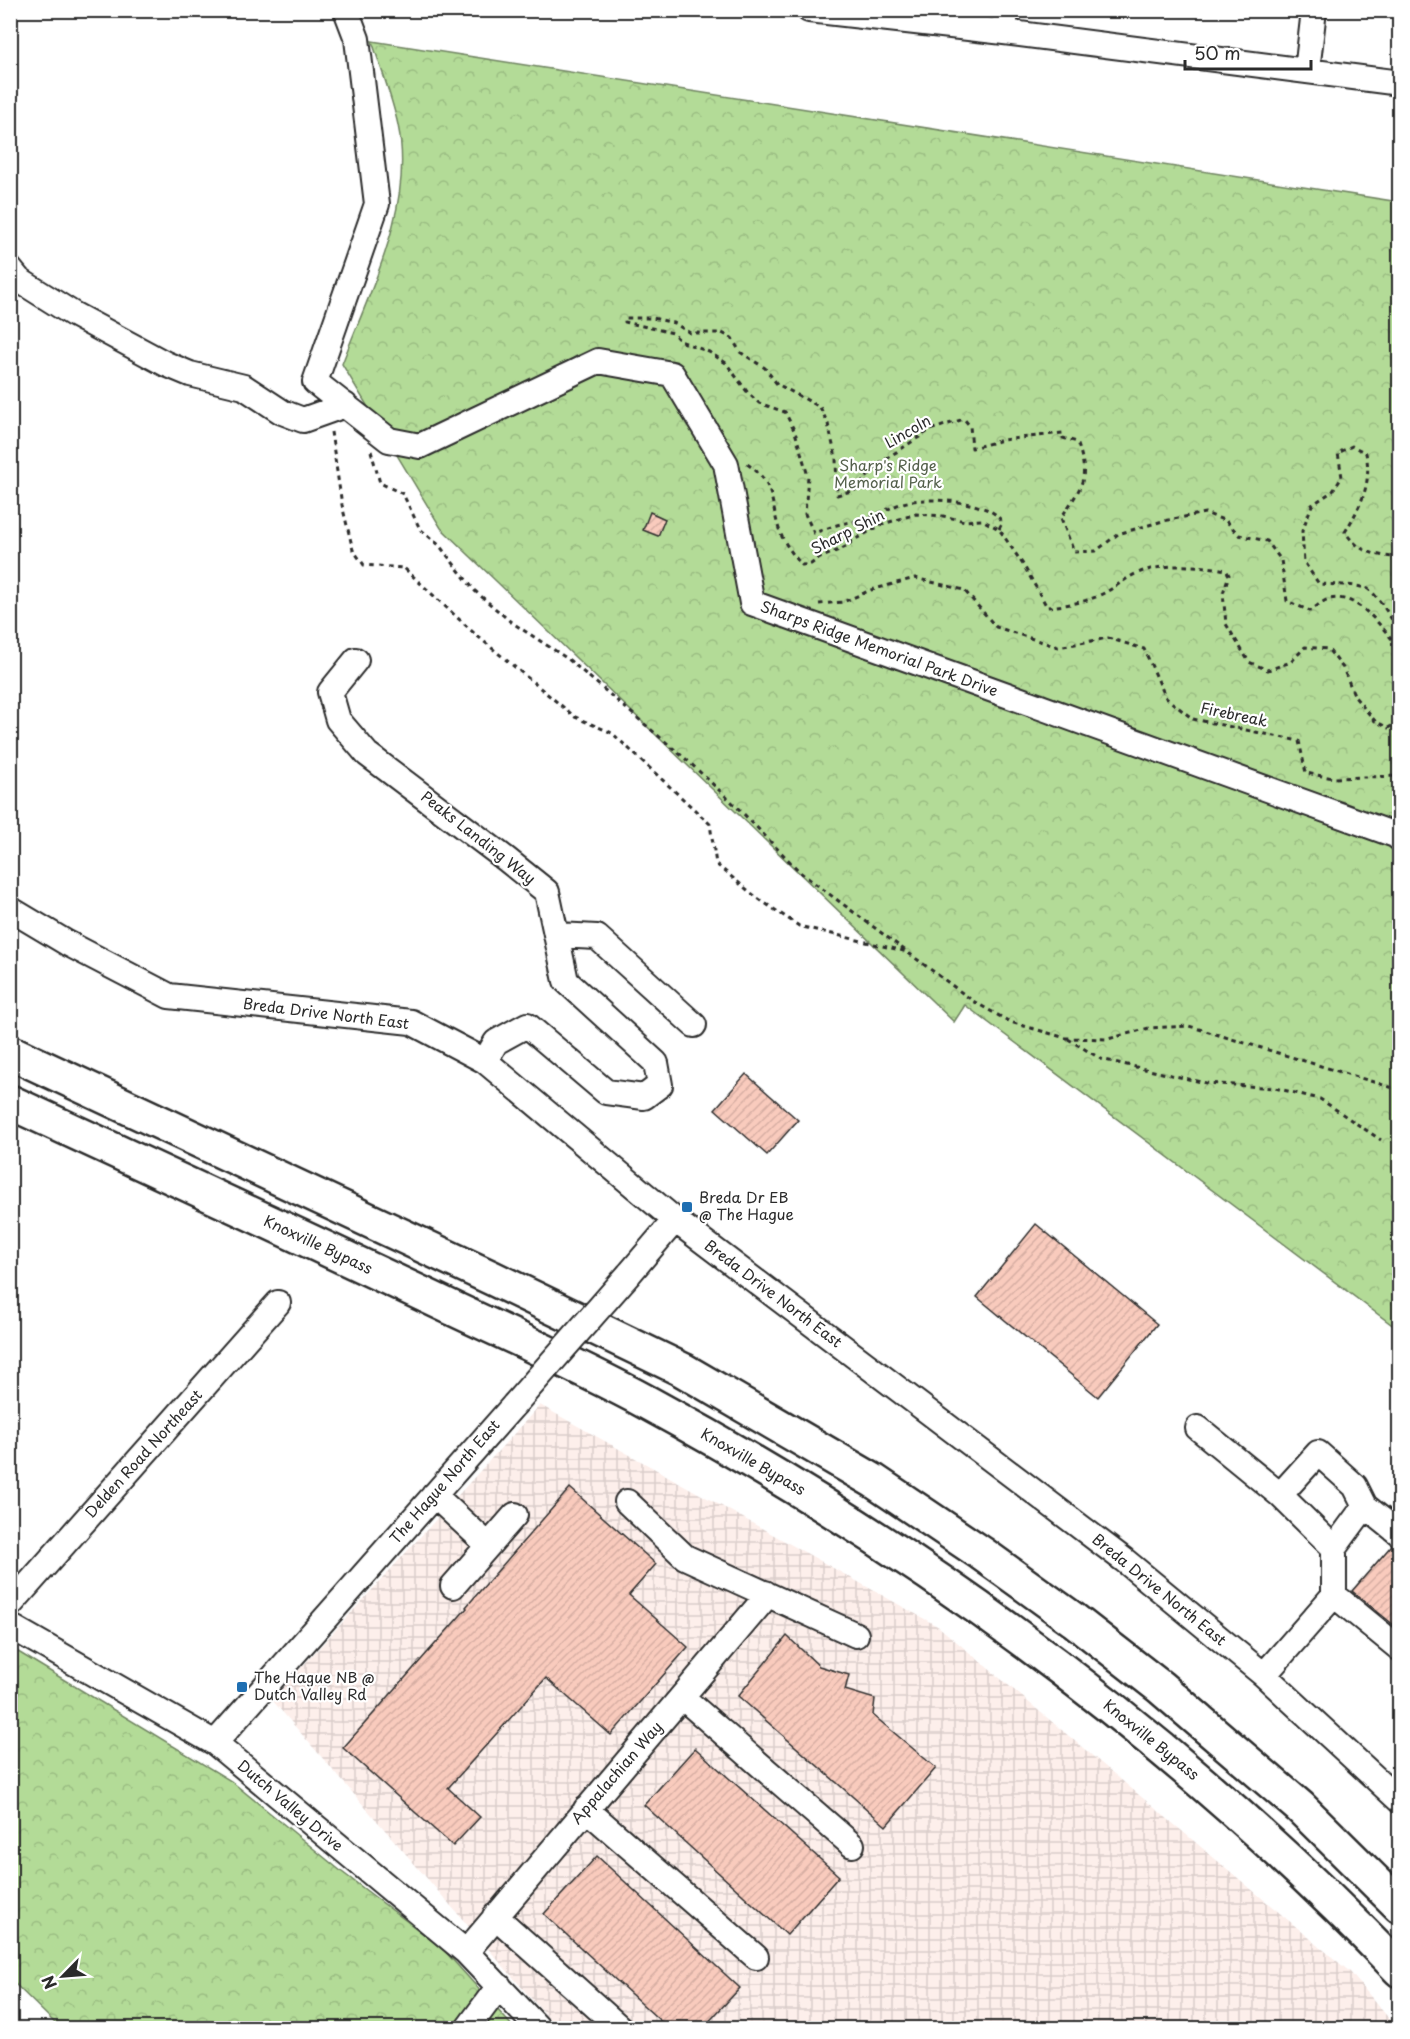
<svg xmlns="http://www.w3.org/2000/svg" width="1410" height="2039" font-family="'Playpen Sans',sans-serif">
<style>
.industrial{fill:url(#industrial-grid)}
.forest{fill:url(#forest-crowns);stroke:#6f8361;stroke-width:1.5}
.building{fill:url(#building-hatch);stroke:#2b2b2b;stroke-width:1.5}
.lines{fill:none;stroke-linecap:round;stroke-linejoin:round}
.minor-casing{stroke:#2b2b2b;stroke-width:28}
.highway-casing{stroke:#2b2b2b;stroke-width:38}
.path{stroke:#2b2b2b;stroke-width:3;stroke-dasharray:4.5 4.5;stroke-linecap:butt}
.minor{stroke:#fff;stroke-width:24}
.highway{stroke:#fff;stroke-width:33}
.minor-bridge-casing{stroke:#2b2b2b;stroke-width:28;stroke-linecap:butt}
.minor-bridge{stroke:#fff;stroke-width:24}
.poi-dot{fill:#1f6fb2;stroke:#fff;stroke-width:2}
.labels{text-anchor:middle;stroke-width:4.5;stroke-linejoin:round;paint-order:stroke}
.street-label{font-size:15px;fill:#2b2b2b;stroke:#fff}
.park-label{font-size:15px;fill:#54604b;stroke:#fff}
.poi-label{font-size:15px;fill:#2b2b2b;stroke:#fff;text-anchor:start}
</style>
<defs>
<pattern id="industrial-grid" width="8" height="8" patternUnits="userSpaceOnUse" patternTransform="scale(1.5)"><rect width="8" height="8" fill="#fdefeb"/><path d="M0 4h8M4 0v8" fill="none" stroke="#d9cdca"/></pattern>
<pattern id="forest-crowns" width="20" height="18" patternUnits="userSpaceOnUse" patternTransform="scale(1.5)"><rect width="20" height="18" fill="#b3db97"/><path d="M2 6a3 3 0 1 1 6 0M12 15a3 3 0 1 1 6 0" fill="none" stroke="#9abc82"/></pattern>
<pattern id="building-hatch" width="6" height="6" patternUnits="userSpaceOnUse" patternTransform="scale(1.5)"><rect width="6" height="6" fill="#f9cbbd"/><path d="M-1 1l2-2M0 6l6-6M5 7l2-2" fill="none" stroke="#d6aea3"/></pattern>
</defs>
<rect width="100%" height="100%" fill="#fff"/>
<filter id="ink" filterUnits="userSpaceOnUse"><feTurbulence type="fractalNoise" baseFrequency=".0167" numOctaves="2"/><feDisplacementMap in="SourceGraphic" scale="12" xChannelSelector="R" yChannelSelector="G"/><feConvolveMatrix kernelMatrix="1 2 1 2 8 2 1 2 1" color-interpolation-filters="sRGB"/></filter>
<g filter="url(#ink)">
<!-- industrial -->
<path class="industrial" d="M540 1405 939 1627 1350 1972 1397 2028H557L272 1700Z"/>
<!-- forest -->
<path class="forest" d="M372 41 1399 202V830L1390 845 1399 851V1330L965 1005 954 1022 441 528 342 364C370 290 415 205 398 125 392 97 381 69 372 41Z
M10 1647 231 1781 342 1872 442 1948 514 2028H62L57 2025 11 1980Z"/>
<!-- building -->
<path class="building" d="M650 512 665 519 658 536 643 530Z
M746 1074 798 1120 767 1155 715 1109Z
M1036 1224 1157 1324 1098 1397 977 1297Z
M570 1488 656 1564 629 1595 688 1647 611 1735 546 1678 448 1788 480 1817 453 1846 343 1748 467 1608 466 1607Z
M1392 1545 1400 1548V1630L1352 1591Z
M787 1636 819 1666 849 1675 845 1690 875 1699 873 1715 936 1768 886 1826 738 1696Z
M695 1748 839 1876 787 1935 644 1805Z
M597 1856 740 1988 703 2028H668L544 1914Z"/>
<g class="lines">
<defs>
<path id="minor" d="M346 10 357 39 377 204 315 382 389 440 420 446 598 361 672 374 726 464 752 603 1395 835 1400 839
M809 10 1004 32 1400 83
M1004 32 1006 10
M1307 71 1314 10
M10 269 19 280 73 314 166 364 190 374 244 387 282 412 303 420 345 405
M356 660 330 692 338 720 367 754 506 859 547 892 566 981 656 1063 660 1085 644 1097 606 1092 527 1025 496 1042 485 1061
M10 909 67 943 169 996 411 1022 485 1061 675 1220 1124 1560 1264 1675 1400 1801
M558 935 597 937 694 1025
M629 1274 675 1220
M1198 1428 1280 1495 1334 1548
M434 1495 488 1545
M1280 1495 1318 1453 1355 1486 1365 1506
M627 1502 685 1557 856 1635
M453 1586 515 1515
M1334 1595 1400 1649
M10 1605 278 1303
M10 1626 215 1743 466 1952 538 2028
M1264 1675 1334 1595V1548L1365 1506 1400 1534
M682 1697 852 1845
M215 1743 514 1405
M586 1809 756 1957
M495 1916 620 2028
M466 1952 761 1603 765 1593
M468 2028 499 1986"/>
<path id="highway" d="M10 1052 492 1278 683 1370 874 1481 981 1553 1074 1620 1160 1687 1300 1807 1400 1906
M10 1102C151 1167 291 1232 431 1298 504 1333 578 1365 648 1403 926 1553 1180 1742 1400 1970"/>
</defs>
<!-- minor casing -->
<use href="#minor" class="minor-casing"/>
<!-- highway casing -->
<use href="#highway" class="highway-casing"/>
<!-- path -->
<path class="path" d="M331 432 342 505 353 550 364 565 404 568 475 634 575 717 612 733 710 824 716 864 756 897 799 926 908 952
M371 451 380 483 403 494 420 529 439 545 475 591 511 622 568 659 688 761 735 805 801 873 973 1001 1010 1022 1066 1038 1108 1039 1149 1028 1189 1026 1400 1090
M747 464C775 482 770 501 779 529 783 542 793 555 802 565L811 564 818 559 848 546 852 541 883 524 916 514 943 516 965 521 982 520 999 529 1024 566 1047 607C1068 605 1088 602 1106 592 1117 586 1127 577 1138 573 1161 563 1203 565 1226 570L1229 575 1223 593 1226 624 1249 662 1268 670 1291 662 1305 647 1328 649 1343 668 1355 697 1375 721 1388 728 1400 721
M999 529 1002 523C995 501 932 498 912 501 894 504 880 514 864 520 856 522 848 522 841 524 832 526 823 530 814 533L805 514 808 476 795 432 785 412 759 403 748 393 726 363 709 352 680 341 673 333 625 322V318H653L674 323 690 333H722L732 338 740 352 765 368 777 384 820 407 828 424 836 458 837 495 855 490 881 462 930 430 964 419 970 426 972 448 1003 440 1063 433V438L1077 442C1091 480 1081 487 1061 518L1074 552 1096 551 1118 534 1163 521 1205 513 1226 521 1239 535 1267 541 1281 560 1287 601 1310 611C1315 608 1323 600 1330 599 1356 593 1378 623 1392 639L1400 638
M1400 558C1375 555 1360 553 1345 532 1361 505 1372 485 1366 453L1352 446 1338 453 1342 477 1333 491 1312 505 1302 531 1304 562 1319 584C1332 585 1356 584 1368 589 1379 596 1392 621 1400 632
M819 604 843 602 871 590 915 578 964 590 996 627 1058 647 1108 638 1144 649 1166 698 1193 719 1299 741 1306 773 1333 778 1400 776
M1068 1039 1101 1059 1206 1083 1275 1088 1320 1099 1381 1140"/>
<!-- minor -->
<use href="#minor" class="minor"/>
<!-- highway -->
<use href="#highway" class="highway"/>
<defs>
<path id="minor-bridge" d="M514 1405 629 1274"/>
</defs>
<!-- minor-bridge casing -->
<use href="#minor-bridge" class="minor-bridge-casing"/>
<!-- minor-bridge -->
<use href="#minor-bridge" class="minor-bridge"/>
</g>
</g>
<!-- markers -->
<g class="poi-dot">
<rect x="681" y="1201" width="12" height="12" rx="3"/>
<rect x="236" y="1681" width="12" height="12" rx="3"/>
</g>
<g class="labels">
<!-- street labels -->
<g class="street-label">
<text transform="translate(908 432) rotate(-30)" y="5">Lincoln</text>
<text transform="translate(848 532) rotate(-27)" y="5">Sharp Shin</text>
<text transform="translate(879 649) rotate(20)" y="5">Sharps Ridge Memorial Park Drive</text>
<text transform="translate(1234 715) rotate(12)" y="5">Firebreak</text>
<text transform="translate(478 838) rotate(38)" y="5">Peaks Landing Way</text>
<text transform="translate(326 1014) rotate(7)" y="5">Breda Drive North East</text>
<text transform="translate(318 1245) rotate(25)" y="5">Knoxville Bypass</text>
<text transform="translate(773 1294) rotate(37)" y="5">Breda Drive North East</text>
<text transform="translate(144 1454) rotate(-48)" y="5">Delden Road Northeast</text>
<text transform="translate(753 1462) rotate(30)" y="5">Knoxville Bypass</text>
<text transform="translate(445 1482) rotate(-49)" y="5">The Hague North East</text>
<text transform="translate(1159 1590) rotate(39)" y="5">Breda Drive North East</text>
<text transform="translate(1151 1740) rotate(39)" y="5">Knoxville Bypass</text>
<text transform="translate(617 1773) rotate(-49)" y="5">Appalachian Way</text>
<text transform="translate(290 1806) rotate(40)" y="5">Dutch Valley Drive</text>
</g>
<!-- park labels -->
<g class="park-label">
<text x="888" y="471">Sharp's Ridge<tspan x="888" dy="17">Memorial Park</tspan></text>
</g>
<!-- poi labels -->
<g class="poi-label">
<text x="699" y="1203">Breda Dr EB<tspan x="699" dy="17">@ The Hague</tspan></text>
<text x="254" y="1683">The Hague NB @<tspan x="254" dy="17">Dutch Valley Rd</tspan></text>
</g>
</g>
<!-- margin -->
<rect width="1410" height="2039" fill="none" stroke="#fff" stroke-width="36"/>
<rect x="18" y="18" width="1374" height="2003" fill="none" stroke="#2b2b2b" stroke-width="2" filter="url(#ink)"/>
<!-- north arrow -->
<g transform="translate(63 1976) rotate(245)" stroke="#ffffff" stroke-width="4.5" paint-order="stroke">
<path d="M0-4.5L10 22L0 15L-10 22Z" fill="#2b2b2b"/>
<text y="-9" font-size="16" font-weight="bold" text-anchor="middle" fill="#2b2b2b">N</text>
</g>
<!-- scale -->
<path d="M1185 60v9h126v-9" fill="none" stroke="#2b2b2b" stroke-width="3"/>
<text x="1194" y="60" font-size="18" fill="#2b2b2b" stroke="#ffffff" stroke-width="4.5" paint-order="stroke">50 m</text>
</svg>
